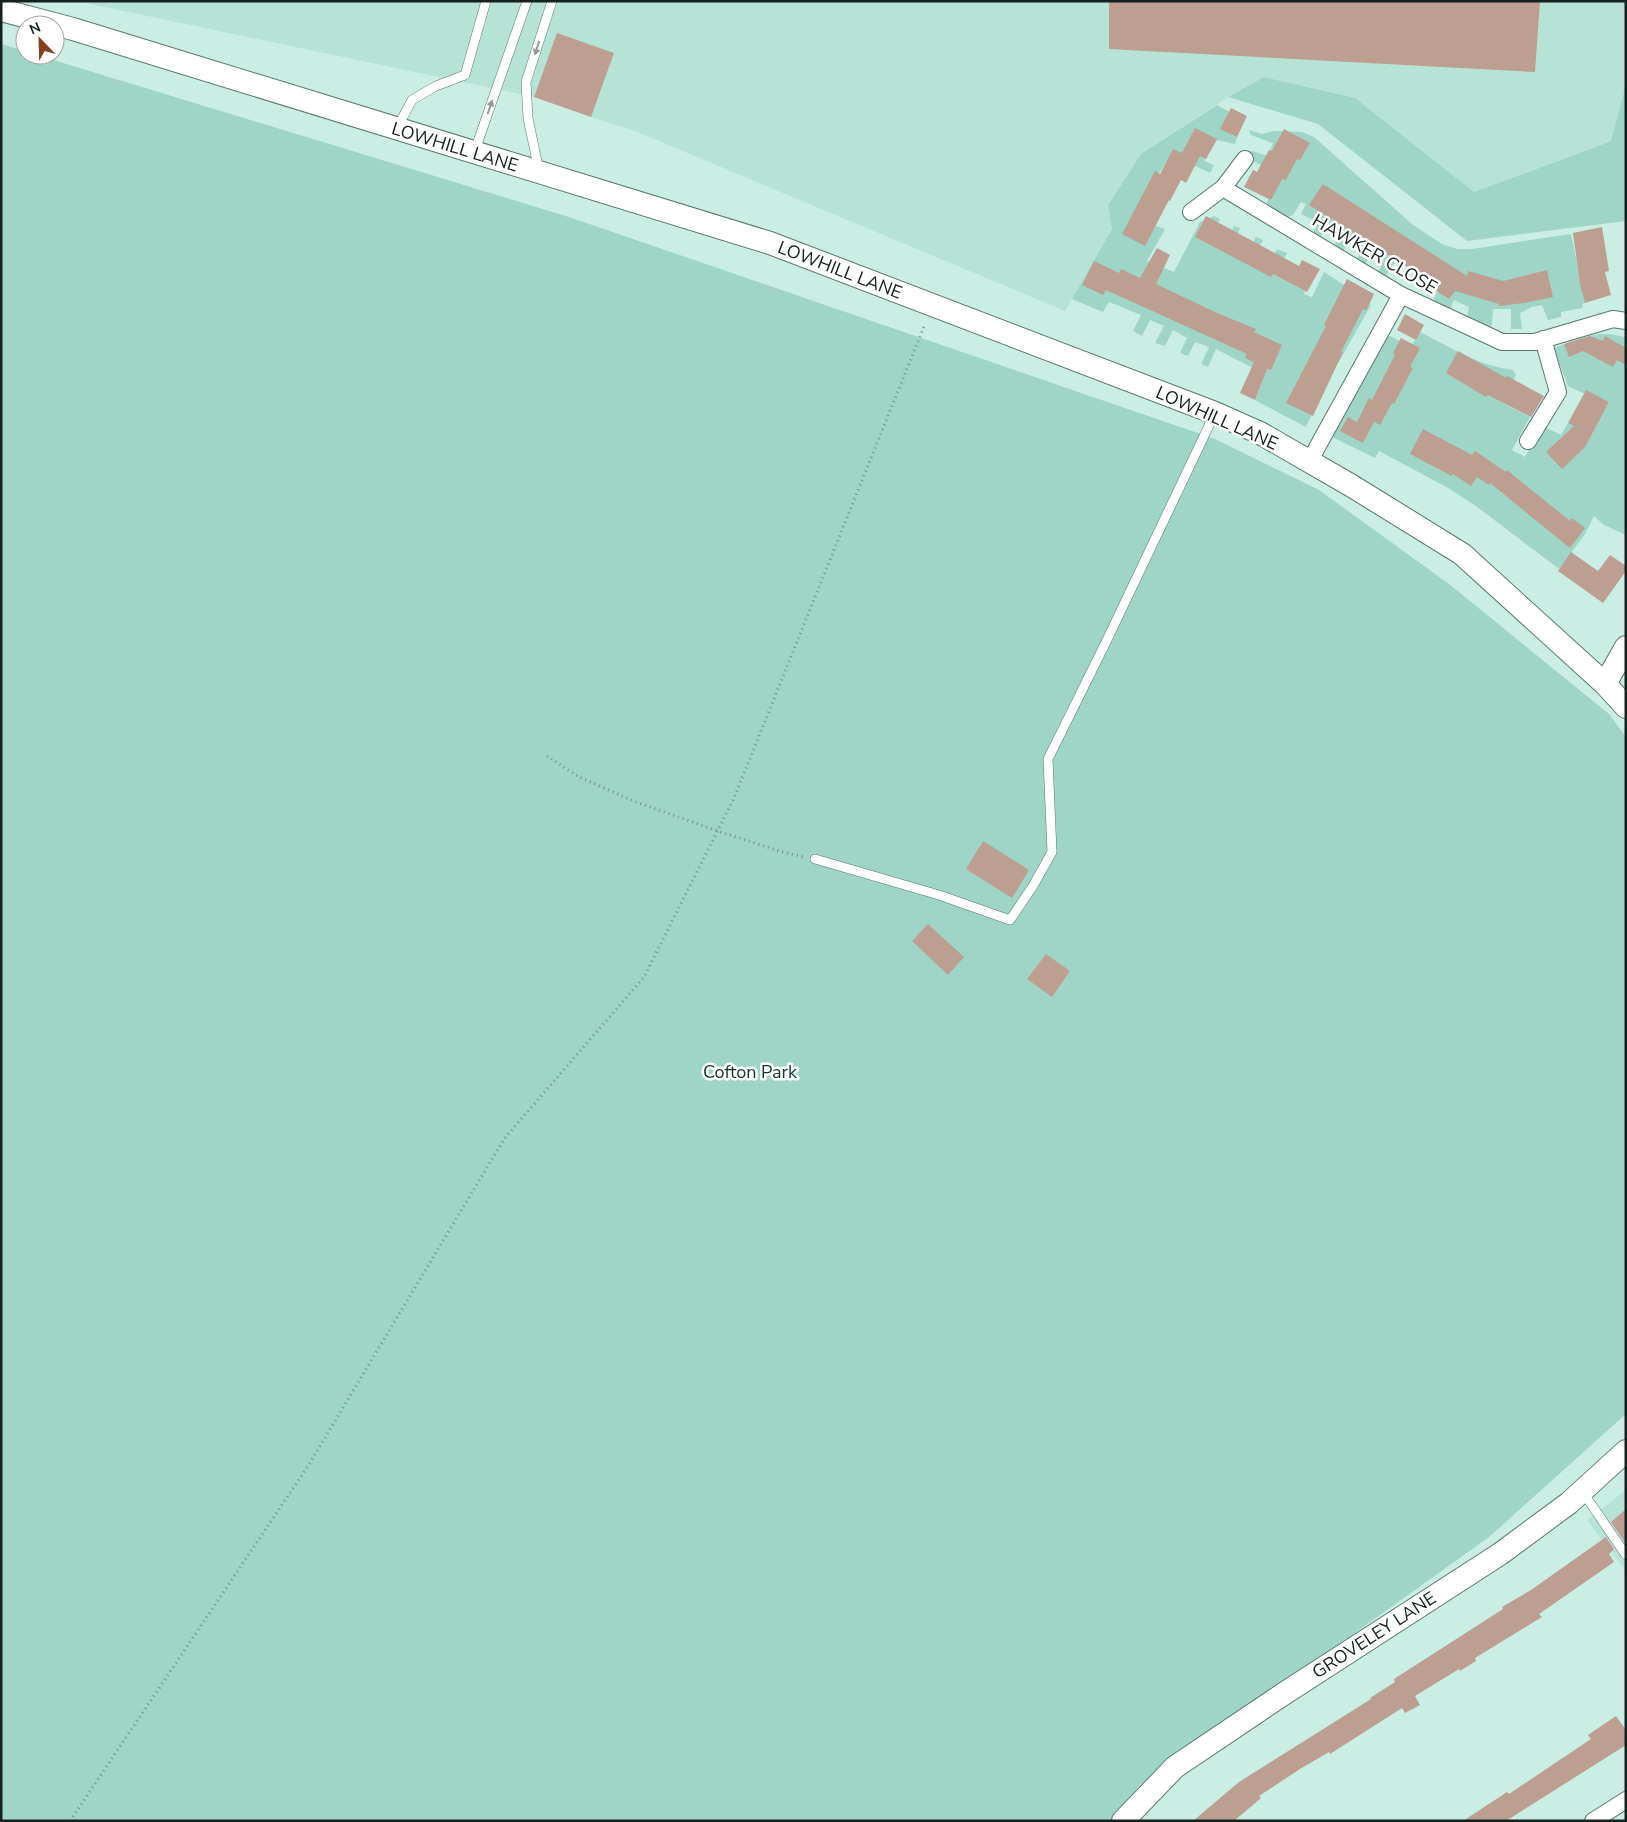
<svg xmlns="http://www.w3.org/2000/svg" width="1627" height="1822" font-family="'Nunito Sans',sans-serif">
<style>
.built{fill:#b6e3d6}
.green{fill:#9ed5c6}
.building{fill:#bc9f91}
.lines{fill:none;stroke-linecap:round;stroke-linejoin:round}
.lane-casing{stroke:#58786f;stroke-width:10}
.street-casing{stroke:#58786f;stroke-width:18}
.secondary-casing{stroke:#58786f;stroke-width:24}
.path{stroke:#779089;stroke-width:3;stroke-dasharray:1 4;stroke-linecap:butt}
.lane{stroke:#fff;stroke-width:9}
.street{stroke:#fff;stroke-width:16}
.secondary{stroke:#fff;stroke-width:22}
.oneway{fill:#959b9a}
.labels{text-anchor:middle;stroke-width:5;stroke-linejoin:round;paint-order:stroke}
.street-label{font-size:18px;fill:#14211e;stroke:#fff}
.park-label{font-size:18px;fill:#12352d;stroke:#fff}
</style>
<rect width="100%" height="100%" fill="#caeee3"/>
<!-- built -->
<path class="built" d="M89 1H1626V135L1474 192 1355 98 1264 77 1228 97 1141 154 1108 205 1112 229 1065 311 635 131 591 117 534 97 90 4Z
M1626 1490V1571L1587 1520Z"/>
<!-- green -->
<path class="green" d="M1 44 25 51V55H37L569 217 1215 439 1319 490 1449 584 1609 714 1626 737V1414L1489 1537 1362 1628 1186 1749 1140 1785 1114 1821H1Z
M1264 77 1355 98 1474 192 1611 141 1626 85V221L1467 241 1318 124 1228 97Z
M1217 105 1243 119 1235 144 1217 140 1204 161 1214 165 1210 173 1171 154 1131 218 1165 229 1147 261 1174 272 1200 222 1214 216 1220 219 1216 227 1231 233 1234 226 1240 228 1234 242 1251 246 1256 237 1263 240 1257 252 1272 258 1277 249 1287 253 1275 275 1305 291 1304 294 1312 297 1324 272 1366 299 1371 305 1341 358 1329 377 1306 427 1255 400 1261 385 1250 380 1255 369 1216 349 1208 367 1201 364 1209 347 1195 342 1188 356 1180 353 1187 338 1173 330 1165 346 1155 343 1164 326 1150 320 1142 336 1133 331 1141 315 1109 302 1103 312 1072 299 1112 229 1108 205 1141 154Z
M1249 130 1262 134 1273 131 1302 132 1314 137 1413 225 1442 244 1457 249H1472L1571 234 1585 303 1582 304 1583 308 1561 312V317L1548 320 1542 305 1532 307 1520 313 1522 329H1511V309H1493L1491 332 1466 324 1469 307 1454 300 1449 312 1432 304 1438 290 1423 283 1433 264 1402 250 1385 278 1378 273 1384 260 1372 252 1364 266 1356 261 1362 249 1351 241 1341 253 1333 248 1341 233 1327 226 1318 240 1311 237 1318 222 1301 214 1306 204 1301 202 1293 215 1287 217 1265 207 1279 174 1247 158 1246 153 1252 151 1268 156 1273 143 1251 135Z
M1420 332C1450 347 1479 366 1513 370L1516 375 1503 403 1530 417 1512 450 1525 457 1542 426 1561 435 1568 423 1591 435 1609 402 1604 400 1602 402 1568 386 1554 348C1579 339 1600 328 1626 338V535L1604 525 1594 516 1585 534 1559 569 1476 506 1450 489 1379 451 1375 458 1330 436 1387 335 1411 346Z"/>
<!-- building -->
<path class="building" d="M1109 1H1540L1535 72 1109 49Z
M557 33 614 53 591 117 534 97Z
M1231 108 1247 116 1237 137 1220 129Z
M1195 128 1217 139 1206 159 1200 156 1186 183 1181 180 1170 201 1169 200 1145 246 1122 234 1155 171 1160 174 1173 149 1182 153Z
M1284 129 1310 143 1300 160 1297 159 1286 180 1282 179 1271 200 1244 187 1253 170 1257 172 1269 150 1272 151Z
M1323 184 1467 276 1468 271 1503 281 1547 270 1553 297 1524 303 1499 306V304L1455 291 1449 299 1435 290 1438 286 1309 205Z
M1206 216 1299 266 1302 260 1320 269 1307 292 1273 274 1271 277 1195 237Z
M1602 227 1609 271 1605 272 1611 295 1585 303 1580 284 1573 233Z
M1157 248 1170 255 1156 284 1217 313 1256 329 1254 332 1282 345 1271 370 1267 369 1255 400 1240 393 1254 362 1245 358 1247 354 1106 290 1103 295 1082 285 1094 261 1119 273 1121 269 1140 278Z
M1347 279 1374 294 1366 311 1363 309 1341 352H1343L1313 416 1286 403 1326 326 1324 325Z
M1405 314 1424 325 1416 340 1397 330Z
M1590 336 1603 341 1605 336 1626 348V365L1617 360 1613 367 1583 351 1569 357 1564 344Z
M1401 338 1420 348 1410 367 1413 368 1394 404 1392 403 1380 425 1374 422 1363 443 1340 431 1348 417 1357 422 1369 398 1372 400 1395 355 1393 353Z
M1458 351 1506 378 1507 376 1544 396 1531 417 1488 395 1486 397 1446 373Z
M1586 390 1609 402 1585 447 1562 469 1546 452 1574 426 1568 423Z
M1423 429 1472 455 1475 451 1506 472 1507 470 1570 521 1572 518 1585 528 1570 548 1490 483 1489 485 1477 477 1471 486 1453 474 1452 476 1410 454Z
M1571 552 1598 571 1610 555 1626 566V571L1603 603 1558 571Z
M983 841 1029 870 1012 898 966 869Z
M928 924 964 957 948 975 912 941Z
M1046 954 1070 971 1052 997 1027 979Z
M1626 1509V1544L1611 1522Z
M1606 1537 1614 1549 1609 1554 1614 1562 1539 1614 1542 1617 1475 1658 1476 1661 1460 1671 1459 1669 1415 1696 1420 1705 1405 1713 1402 1708 1330 1754 1329 1752 1300 1769 1259 1796 1261 1798 1234 1821H1193L1239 1782 1371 1699 1370 1698 1395 1682 1394 1679 1503 1609 1502 1607 1531 1590Z
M1616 1716 1626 1730V1745L1506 1821H1463L1507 1792 1509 1794 1591 1739 1588 1735Z"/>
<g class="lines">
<defs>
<path id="lane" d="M397 128 412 100 436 86 465 75 486 1
M474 153 527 1
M539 171 528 118 526 82 552 1
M815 859 939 895 1010 920 1033 886 1052 852 1048 759 1106 642 1215 413
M1582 1491 1626 1555"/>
<path id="street" d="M1223 188 1401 295 1502 342H1535L1613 319 1626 321
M1191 212 1223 188 1245 159
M1528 441 1558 392 1543 339
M1309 462 1401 295
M1593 1821 1626 1800"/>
<path id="secondary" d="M1 10 73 29 770 243 1215 413 1260 433 1352 486 1462 554 1605 684 1626 707
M1605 684 1626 647
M1123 1821 1175 1767 1285 1693 1500 1554 1569 1503 1626 1451"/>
</defs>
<!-- lane casing -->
<use href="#lane" class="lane-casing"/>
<!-- street casing -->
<use href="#street" class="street-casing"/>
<!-- secondary casing -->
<use href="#secondary" class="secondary-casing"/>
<!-- path -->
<path class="path" d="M547 756 579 777 636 802 718 831 779 851 804 857
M70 1821 308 1466 504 1139 644 977 734 798 925 324"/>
<!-- lane -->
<use href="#lane" class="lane"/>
<!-- street -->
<use href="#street" class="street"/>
<!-- secondary -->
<use href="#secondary" class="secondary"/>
</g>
<!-- one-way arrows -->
<defs><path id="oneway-solid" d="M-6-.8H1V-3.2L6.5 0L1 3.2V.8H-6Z" transform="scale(1.25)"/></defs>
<g class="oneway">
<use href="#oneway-solid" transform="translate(537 48) rotate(108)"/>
<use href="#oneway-solid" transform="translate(490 107) rotate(-71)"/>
</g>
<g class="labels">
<!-- street labels -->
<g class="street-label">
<text transform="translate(455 147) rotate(17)" y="6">LOWHILL LANE</text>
<text transform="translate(1375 254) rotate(30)" y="6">HAWKER CLOSE</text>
<text transform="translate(840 270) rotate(21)" y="6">LOWHILL LANE</text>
<text transform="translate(1217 418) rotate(24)" y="6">LOWHILL LANE</text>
<text transform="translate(1374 1635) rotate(-33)" y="6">GROVELEY LANE</text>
</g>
<!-- park labels -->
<g class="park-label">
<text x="750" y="1078">Cofton Park</text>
</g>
</g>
<!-- border -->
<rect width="1627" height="1822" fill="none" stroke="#14211e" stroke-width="5"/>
<!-- north arrow -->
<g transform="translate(40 40) rotate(337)"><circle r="24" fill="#ffffff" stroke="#a1a6a5"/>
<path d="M0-4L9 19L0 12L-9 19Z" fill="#86401c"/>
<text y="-8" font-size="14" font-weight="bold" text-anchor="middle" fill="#14211e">N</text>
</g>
</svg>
